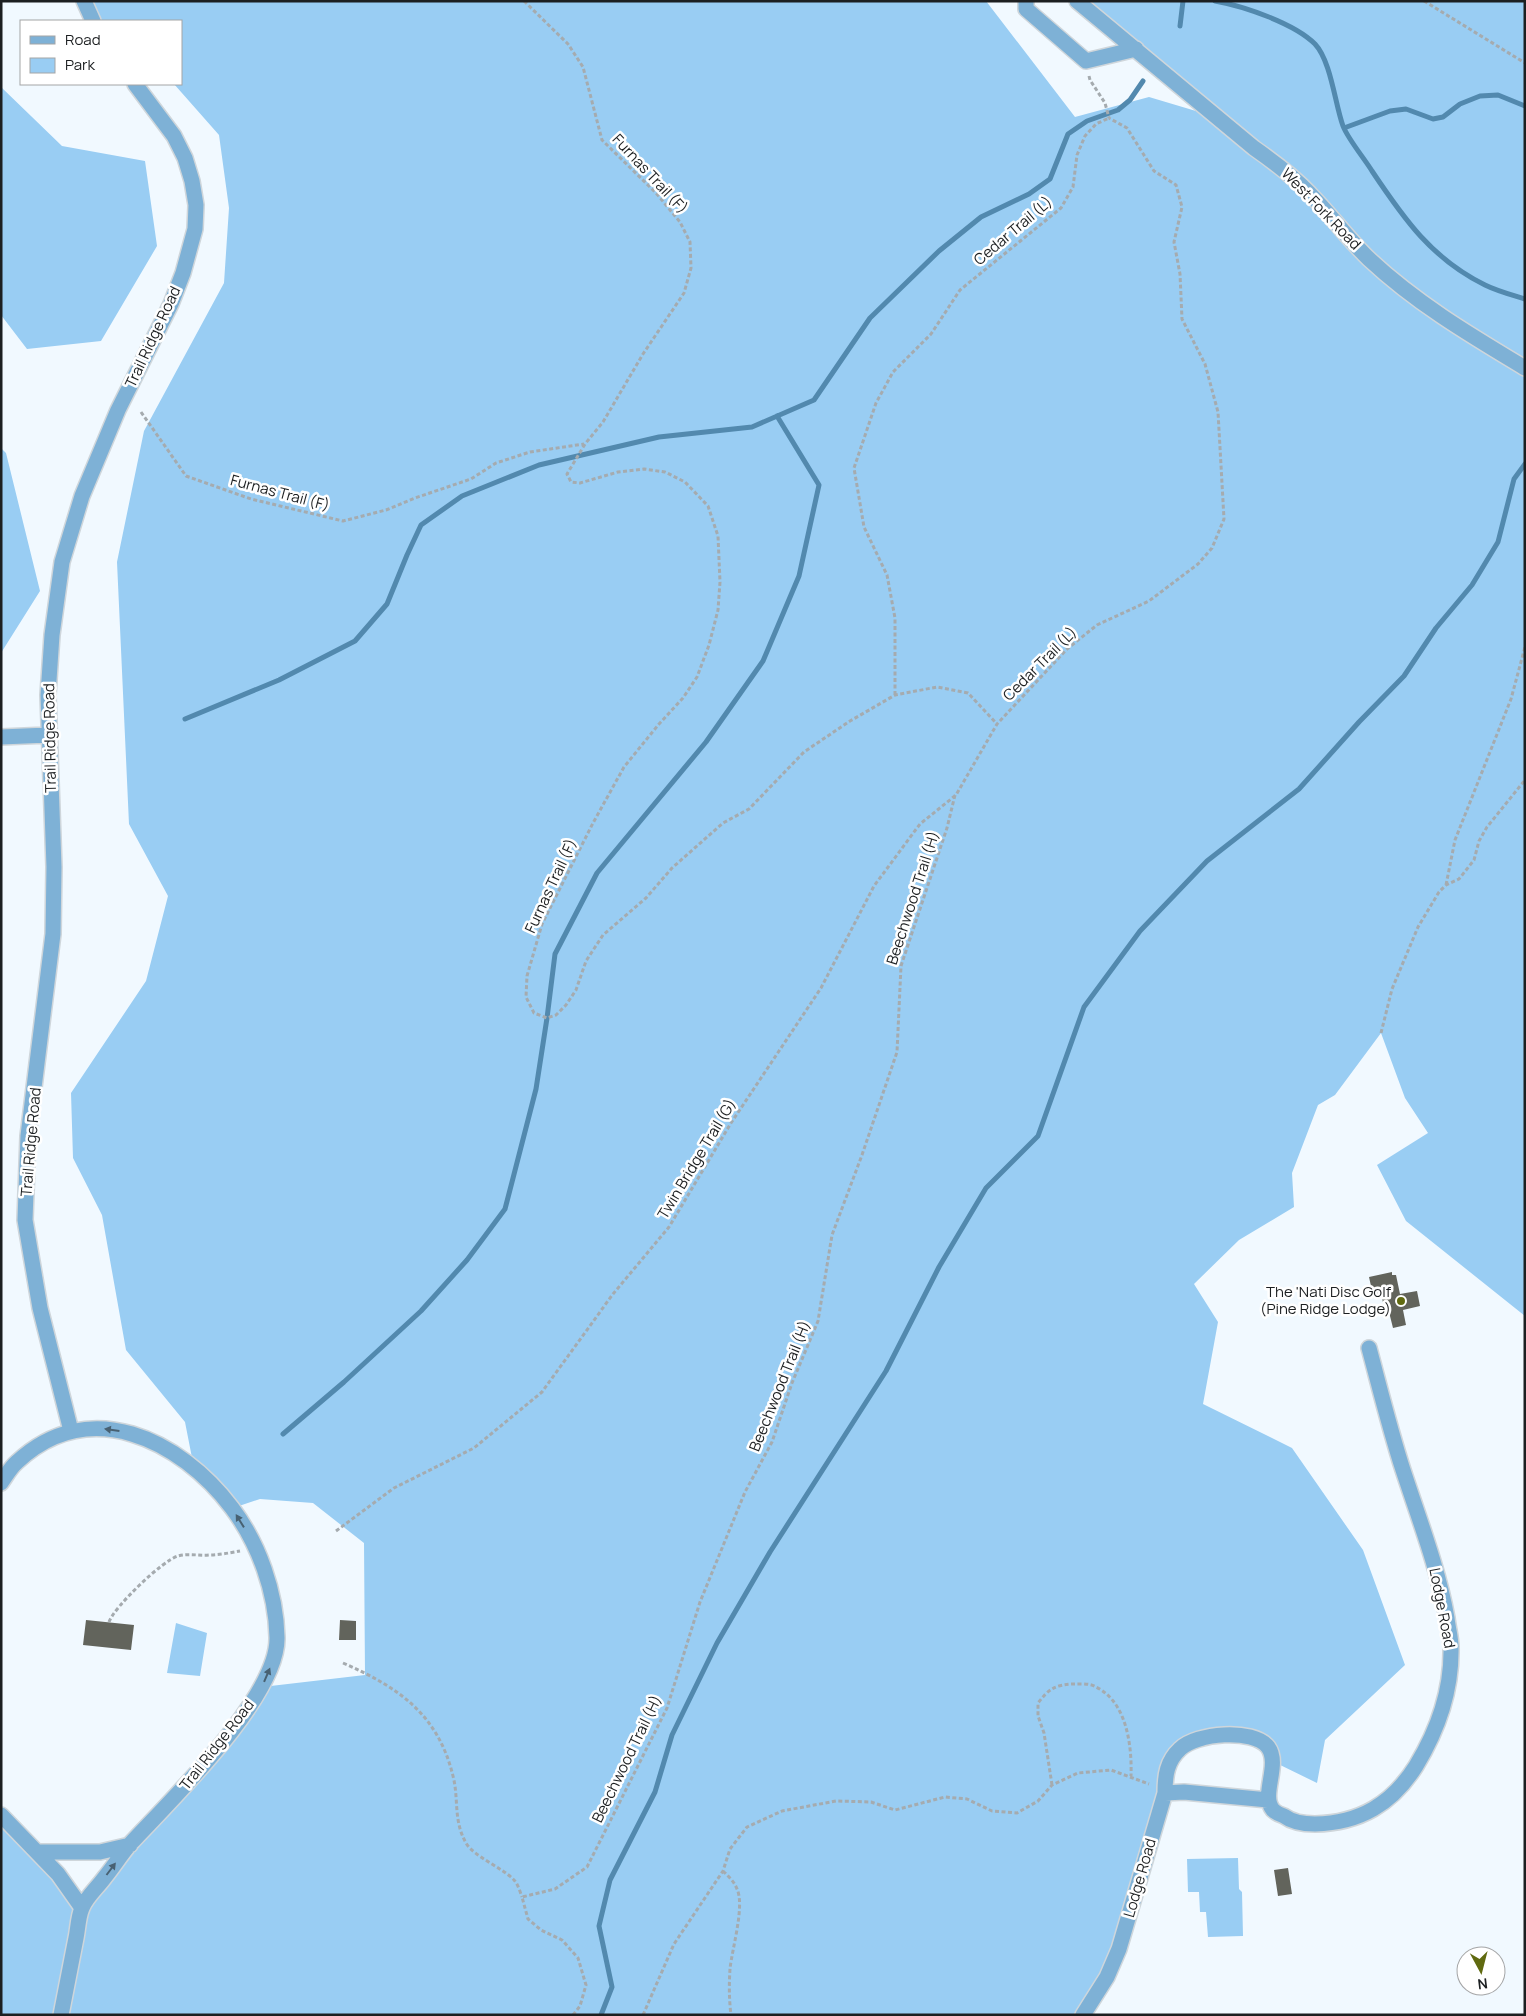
<svg xmlns="http://www.w3.org/2000/svg" width="1526" height="2016" font-family="Manrope,sans-serif">
<style>
.green{fill:#99cdf3}
.lines{fill:none;stroke-linecap:round;stroke-linejoin:round}
.stream{stroke:#5289ae;stroke-width:5}
.building{fill:#62645c}
.minor-casing{stroke:#cfd6db;stroke-width:18}
.path{stroke:#a5abaf;stroke-width:3;stroke-dasharray:4 2.5;stroke-linecap:butt}
.minor{stroke:#7eb1d6;stroke-width:15}
.oneway{fill:#486172}
.poi-dot{fill:#606a10;stroke:#fff;stroke-width:2}
.labels{text-anchor:middle;stroke-width:5;stroke-linejoin:round;paint-order:stroke}
.street-label{font-size:15px;fill:#1c1f21;stroke:#fff}
.poi-label{font-size:15px;fill:#1c1f21;stroke:#fff;text-anchor:end}
</style>
<rect width="100%" height="100%" fill="#f1f9ff"/>
<!-- green -->
<path class="green" d="M84 1H986L1075 117 1149 97 1216 117 1077 1H1525V1316L1406 1221 1377 1165 1428 1133 1405 1098 1381 1033 1335 1095 1318 1105 1292 1173 1294 1207 1239 1240 1194 1284 1218 1322 1203 1404 1292 1448 1363 1550 1405 1665 1325 1740 1317 1783 1272 1761 1268 1747 1211 1736 1173 1756 1119 1949 1083 2015H1V1815L81 1908 262 1687 365 1675 364 1543 313 1503 260 1499 233 1508 194 1468 185 1422 126 1350 102 1215 73 1158 71 1093 146 981 168 896 129 824 117 562 144 431 224 283 229 208 219 135 174 84H181V21H93Z
M1 87 62 146 145 161 157 246 101 341 27 349 1 315Z
M1 448 6 453 40 591 1 653Z
M176 1623 207 1633 200 1676 167 1673Z
M1238 1858 1239 1889 1242 1892 1243 1936 1208 1937 1206 1912H1200L1199 1892H1188L1187 1859Z"/>
<g class="lines">
<!-- stream -->
<path class="stream" d="M1215 1C1243 6 1294 23 1315 44 1331 61 1335 104 1343 126 1348 139 1364 158 1372 171 1404 219 1432 259 1485 285 1497 291 1512 295 1525 299
M1180 26 1183 1
M1344 128 1390 111 1406 109 1433 119 1443 117 1460 104 1480 96 1498 95 1525 106
M185 719 279 680 355 641 387 604 407 555 421 525 462 496 539 465 659 437 752 427 814 400 870 318 939 251 981 217 1029 194 1050 179 1068 134 1087 121 1118 110 1130 100 1143 81
M283 1434 344 1382 421 1311 467 1260 505 1209 536 1089 547 1018 555 954 597 873 706 742 763 661 799 576 819 485 777 416
M601 2015 612 1987 599 1926 610 1880 655 1792 672 1735 717 1643 770 1552 886 1371 939 1267 986 1188 1038 1136 1084 1007 1140 931 1207 861 1299 789 1359 722 1404 676 1436 628 1472 585 1498 542 1514 479 1525 464"/>
</g>
<!-- building -->
<path class="building" d="M1392 1272V1275H1396L1400 1294 1417 1291 1420 1306 1403 1310 1406 1325 1393 1328 1389 1312H1385L1381 1293 1373 1295 1369 1277Z
M86 1620 134 1625 131 1650 83 1645Z
M340 1620 356 1621V1640H339Z
M1288 1868 1292 1894 1278 1896 1274 1870Z"/>
<g class="lines">
<defs>
<path id="minor" d="M84 1 93 21
M1026 1V9L1086 61 1136 49
M1077 1 1254 148C1274 162 1294 177 1310 194 1331 215 1348 239 1369 259 1416 303 1470 335 1525 368
M1 737 48 735
M71 1431 40 1308 25 1220 28 1136 53 934 54 867 48 695 52 635 62 562 82 496 118 410 171 304 183 273 195 229 196 205 192 181 185 158 174 136 135 84
M1 1483C6 1476 10 1468 17 1462 89 1395 180 1439 232 1508 259 1544 276 1592 277 1637 279 1696 171 1800 131 1843 122 1853 114 1866 105 1877 98 1887 86 1897 82 1908 78 1917 78 1929 76 1938 71 1964 66 1989 61 2015
M1165 1793 1184 1792 1268 1800
M1 1815 58 1874 82 1908
M38 1852H100L130 1845
M1083 2015 1107 1977 1119 1949 1165 1793C1165 1775 1167 1761 1180 1749 1196 1733 1253 1728 1268 1747 1281 1765 1260 1795 1273 1810 1276 1813 1281 1815 1284 1816 1292 1822 1305 1824 1315 1824 1360 1823 1392 1804 1416 1766 1438 1730 1452 1690 1451 1647 1451 1637 1448 1628 1447 1618 1438 1568 1419 1519 1403 1470 1390 1430 1380 1389 1369 1348"/>
</defs>
<!-- minor casing -->
<use href="#minor" class="minor-casing"/>
<!-- path -->
<path class="path" d="M524 1 568 44 583 67 602 140 656 193 680 222 690 242 691 268 684 293 643 354 603 422 585 444 567 474 571 482 580 483 618 472 644 469 665 472 685 482 708 506 718 536 720 582 718 610 709 645 697 677 683 698 659 724 624 767 593 823 542 924 527 976 526 997 534 1013 547 1018 556 1015 566 1005 576 990 586 961 603 935 646 898 672 868 723 823 749 809 804 752 850 721 895 695 937 687 968 693 997 724
M1424 1 1525 63
M1089 76 1090 80 1105 103 1109 118
M141 412 186 476 251 499 343 521 386 510 415 498 471 479 496 463 530 452 584 444
M895 695V618L887 575 864 527 854 468 876 403 893 372 931 334 960 290 1061 208 1073 187 1077 155 1085 136 1096 124 1109 118
M1446 885 1455 840 1511 699 1525 647
M1381 1033 1392 989 1418 927 1439 892 1446 885 1459 879 1474 860 1479 841 1487 827 1525 780
M336 1531 394 1488 474 1448 542 1392 613 1294 669 1227 731 1123 821 988 874 886 920 824 956 795 997 724 1067 649 1097 625 1149 601 1198 564 1212 548 1224 519 1218 412 1205 364 1182 319 1180 274 1174 242 1182 207 1176 185 1154 171 1127 128 1109 118
M109 1622C114 1607 163 1560 178 1556 189 1553 198 1556 209 1555 219 1555 229 1553 240 1551
M343 1663C398 1687 438 1714 453 1776 459 1799 453 1820 466 1843 473 1856 503 1868 514 1880 518 1884 520 1892 522 1897
M1052 1785 1044 1733 1038 1716V1703C1049 1689 1054 1685 1073 1684 1080 1684 1090 1683 1096 1687 1127 1702 1132 1746 1131 1776
M723 1871C728 1876 734 1881 737 1889 745 1906 732 1949 730 1969 729 1984 729 1999 731 2015
M573 2015 580 2006 586 1985 578 1958 562 1940 541 1930 528 1919 522 1897 555 1889 587 1867 667 1708 700 1602 745 1492 772 1442 792 1383 818 1321 832 1235 862 1155 897 1052 901 966 947 828 955 795
M643 2015 674 1944 723 1871 730 1849 747 1827 782 1811 836 1801 871 1802 895 1810 945 1797 967 1799 992 1811 1017 1813 1038 1801 1052 1785 1078 1773 1111 1770 1149 1784"/>
<!-- minor -->
<use href="#minor" class="minor"/>
</g>
<!-- one-way arrows -->
<defs><path id="oneway-solid" d="M-6-.8H1V-3.2L6.5 0L1 3.2V.8H-6Z" transform="scale(1.25)"/></defs>
<g class="oneway">
<use href="#oneway-solid" transform="translate(112 1430) rotate(-172)"/>
<use href="#oneway-solid" transform="translate(240 1521) rotate(-122)"/>
<use href="#oneway-solid" transform="translate(267 1675) rotate(-67)"/>
<use href="#oneway-solid" transform="translate(111 1869) rotate(-53)"/>
</g>
<!-- markers -->
<circle class="poi-dot" cx="1401" cy="1301" r="5"/>
<g class="labels">
<!-- street labels -->
<g class="street-label">
<text transform="translate(650 174) rotate(47)" y="5">Furnas Trail (F)</text>
<text transform="translate(1321 209) rotate(46)" y="5">West Fork Road</text>
<text transform="translate(1013 231) rotate(-40)" y="5">Cedar Trail (L)</text>
<text transform="translate(153 337) rotate(-65)" y="5">Trail Ridge Road</text>
<text transform="translate(280 493) rotate(15)" y="5">Furnas Trail (F)</text>
<text transform="translate(1040 664) rotate(-45)" y="5">Cedar Trail (L)</text>
<text transform="translate(50 738) rotate(-91)" y="5">Trail Ridge Road</text>
<text transform="translate(551 886) rotate(-65)" y="5">Furnas Trail (F)</text>
<text transform="translate(913 898) rotate(-72)" y="5">Beechwood Trail (H)</text>
<text transform="translate(31 1142) rotate(-85)" y="5">Trail Ridge Road</text>
<text transform="translate(697 1159) rotate(-59)" y="5">Twin Bridge Trail (G)</text>
<text transform="translate(780 1386) rotate(-68)" y="5">Beechwood Trail (H)</text>
<text transform="translate(1442 1608) rotate(79)" y="5">Lodge Road</text>
<text transform="translate(217 1745) rotate(-52)" y="5">Trail Ridge Road</text>
<text transform="translate(627 1759) rotate(-64)" y="5">Beechwood Trail (H)</text>
<text transform="translate(1140 1878) rotate(-74)" y="5">Lodge Road</text>
</g>
<!-- poi labels -->
<g class="poi-label">
<text x="1391" y="1297">The 'Nati Disc Golf<tspan x="1391" dy="17">(Pine Ridge Lodge)</tspan></text>
</g>
</g>
<!-- border -->
<rect width="1526" height="2016" fill="none" stroke="#1c1f21" stroke-width="5"/>
<!-- legend -->
<rect x="20" y="20" width="162" height="65" fill="#ffffff" stroke="#a4a5a6"/>
<rect x="30" y="36" width="25" height="8" fill="#7eb1d6" stroke="#a4a5a6"/>
<text x="65" y="45" font-size="15" fill="#1c1f21">Road</text>
<rect x="30" y="58" width="25" height="15" fill="#99cdf3" stroke="#a4a5a6"/>
<text x="65" y="70" font-size="15" fill="#1c1f21">Park</text>
<!-- north arrow -->
<g transform="translate(1481 1971) rotate(173)"><circle r="24" fill="#ffffff" stroke="#a4a5a6"/>
<path d="M0-4L9 19L0 12L-9 19Z" fill="#606a10"/>
<text y="-8" font-size="14" font-weight="bold" text-anchor="middle" fill="#1c1f21">N</text>
</g>
</svg>
